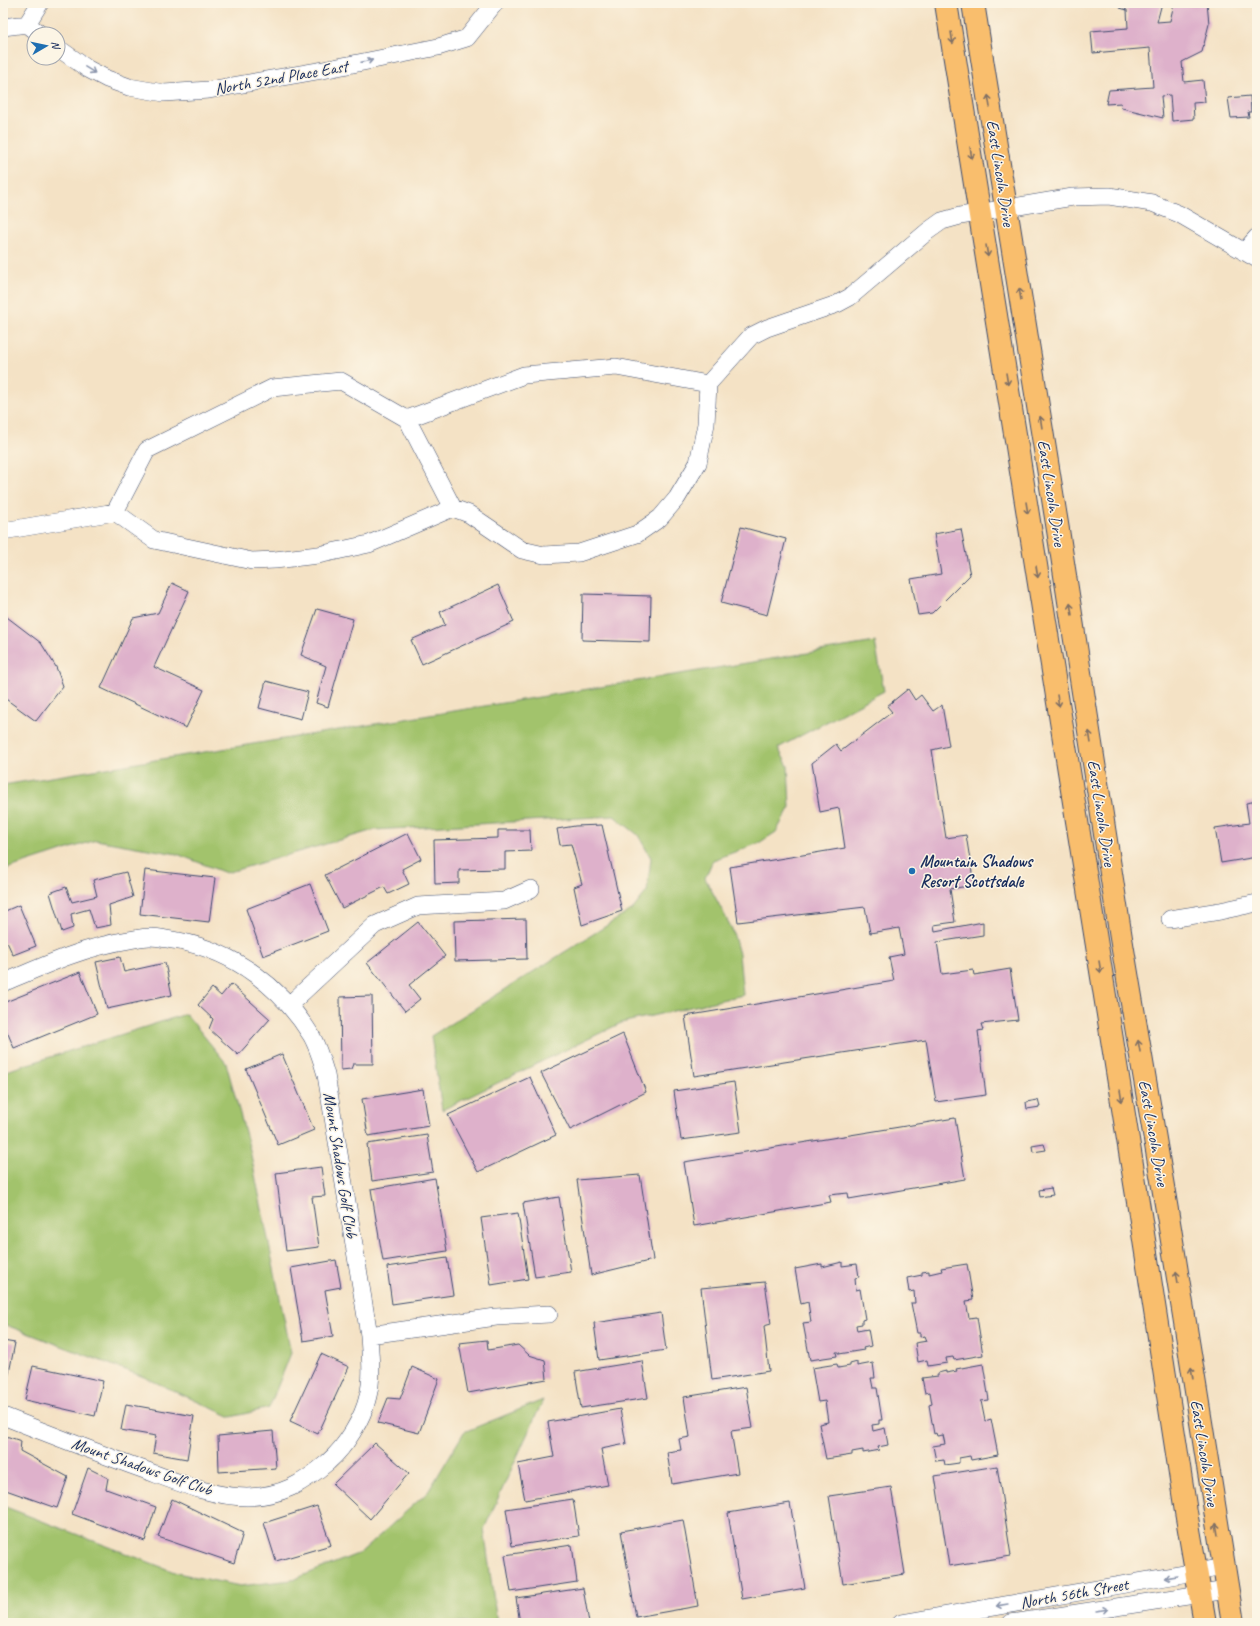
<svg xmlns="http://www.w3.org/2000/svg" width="1260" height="1626" font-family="Caveat,sans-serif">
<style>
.green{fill:#a2c36c;stroke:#5e7965}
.building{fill:#deb1cb}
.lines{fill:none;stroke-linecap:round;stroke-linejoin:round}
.minor-casing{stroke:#3c4a6d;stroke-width:18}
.major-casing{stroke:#3c4a6d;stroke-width:24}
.minor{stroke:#fff;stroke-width:17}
.major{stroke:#f9be6d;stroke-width:22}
.oneway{stroke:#7f6f65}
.oneway2{stroke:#8d97ae}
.poi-dot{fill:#1f6fb2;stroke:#fcf5e5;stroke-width:1.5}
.labels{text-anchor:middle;stroke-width:3;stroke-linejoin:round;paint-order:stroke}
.street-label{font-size:17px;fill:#1b2f5e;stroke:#fcf5e5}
.poi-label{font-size:17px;font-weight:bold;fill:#1b2f5e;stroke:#fcf5e5;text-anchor:start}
</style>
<rect width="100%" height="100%" fill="#fcf5e5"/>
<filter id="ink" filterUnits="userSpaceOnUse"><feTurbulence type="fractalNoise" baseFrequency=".025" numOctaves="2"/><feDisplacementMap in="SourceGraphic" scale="8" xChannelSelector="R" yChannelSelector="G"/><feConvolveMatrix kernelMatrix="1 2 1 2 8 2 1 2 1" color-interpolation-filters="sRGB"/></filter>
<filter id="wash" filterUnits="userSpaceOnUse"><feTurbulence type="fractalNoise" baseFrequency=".012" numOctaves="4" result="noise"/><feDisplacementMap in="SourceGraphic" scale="16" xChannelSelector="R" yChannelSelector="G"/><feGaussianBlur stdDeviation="0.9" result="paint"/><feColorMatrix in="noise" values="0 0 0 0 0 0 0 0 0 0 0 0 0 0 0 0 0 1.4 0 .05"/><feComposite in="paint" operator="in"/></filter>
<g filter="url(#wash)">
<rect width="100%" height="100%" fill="#f4e2c5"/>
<!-- green -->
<path class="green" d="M875 642 884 691 778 748 788 766 790 807 776 832 759 843 713 860 705 878 732 929 739 954 743 995 621 1023 442 1110 431 1036 633 909 647 891 651 858 638 835 614 816 374 830 226 873 177 854 96 840 3 870V785Z
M186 1014 226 1063 250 1150 291 1353 269 1408 231 1417 144 1377 3 1324V1072Z
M543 1400 484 1529 497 1623H3V1506L177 1573 240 1586 292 1580 360 1553 428 1492 464 1432Z"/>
<g id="blocks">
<!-- building -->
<path class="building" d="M1120 3H1162L1157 22 1170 21 1174 4 1207 3 1209 24 1202 52 1182 62 1184 82 1203 80 1205 102 1193 103 1194 119 1172 121 1170 95 1161 96 1163 118 1122 108 1121 103 1106 104 1109 90 1153 87 1150 48 1093 53 1091 31 1128 28 1127 10 1120 8Z
M1250 96 1251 112H1248L1249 117 1231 118 1228 98Z
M741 527 786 539 767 615 721 603Z
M961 529 970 575 932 613 918 615 911 579 941 574 934 534Z
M172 583 189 591 154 667 204 690 186 728 101 688 133 618 158 613Z
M498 585 514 622 422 664 411 640 445 625 440 612Z
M583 594 651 596 650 642 582 640Z
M317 609 353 619 328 707 316 703 326 666 301 655Z
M3 614 41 643 56 667 63 686 36 721 3 697V674L6 668 3 665Z
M266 681 308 692 301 719 259 708Z
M908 689 915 700 921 695 933 711 942 705 949 746 932 750 946 838 966 835 974 885 950 889 955 922 934 925 935 931 983 922V935L937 942 942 974 973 970 974 975 1010 969 1018 1020 981 1024 983 1030 978 1031 986 1095 936 1102 926 1040 694 1076 685 1016 894 981 889 957 904 954 899 928 870 933 865 907 738 922 730 867 845 848 839 808 820 812 812 763 836 744 841 751 892 712 887 706Z
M1257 801V857L1221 863 1215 828 1249 823 1246 803Z
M602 825 622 911 582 925 574 887 582 884 571 844 560 845 557 829 575 826Z
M498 830H530L531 851 505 852V869L459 870V883L435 884 434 840 498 838Z
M408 833 421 859 402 869 409 884 388 894 384 887 342 908 325 875Z
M145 870 215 878 209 922 140 914Z
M126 872 133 897 109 905 111 925 95 928 89 909 71 914 73 928 62 932 50 893 66 887 72 902 97 896 93 880Z
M310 884 328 931 263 956 246 909Z
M19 905 36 946 13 955 7 942 3 944V912Z
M526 919 527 959 455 961 454 921Z
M418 922 445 956 409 985 420 999 405 1011 367 963Z
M120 957 124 972 165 963 172 995 107 1009 96 962Z
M80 972 97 1014 14 1048 3 1022V1003Z
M231 984 270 1019 238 1055 209 1029 213 1019 198 1005 212 988 221 996Z
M372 996 373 1064H353L351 1069 341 1070 340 997Z
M623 1034 646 1092 570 1130 541 1073Z
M282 1054 314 1130 278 1145 246 1069Z
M530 1077 556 1135 478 1172 448 1115Z
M734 1082 741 1132 681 1140 674 1091Z
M423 1089 429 1126 368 1136 362 1099Z
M1038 1100 1040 1107 1027 1109 1026 1102Z
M955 1118 965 1179 849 1199 848 1193 829 1195 831 1202 694 1226 684 1162Z
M427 1135 433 1172 372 1181 367 1144Z
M1044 1144 1046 1150 1033 1152 1032 1146Z
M321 1167 325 1196 312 1197 319 1247 286 1251 276 1173Z
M640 1175 653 1260 591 1275 577 1180Z
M435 1178 447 1251 383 1261 371 1189Z
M1051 1188 1053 1195 1040 1197 1039 1190Z
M559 1197 571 1272 535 1277 523 1203Z
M518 1213 528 1279 491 1285 481 1218Z
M447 1258 453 1295 392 1304 387 1267Z
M336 1260 341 1287 325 1290 333 1336 303 1341 291 1268Z
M842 1262V1266L857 1264 859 1277 855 1278 856 1290 860 1289 865 1319 862 1320V1324L856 1325 857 1331 868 1329 871 1346 863 1348 864 1350 839 1354V1352H836L837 1356 810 1360 803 1323 811 1322 808 1302 801 1304 795 1269 822 1264V1267Z
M967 1264 973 1300 966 1301 969 1318 977 1317 983 1355 954 1360 953 1357 946 1358 947 1363 928 1366 927 1360 918 1362 915 1343 927 1341 925 1336 920 1337V1333H917L911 1303H915L914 1291 909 1292 907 1278 922 1275V1272L929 1271V1274L942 1271 941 1268Z
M765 1282 771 1324 764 1326 769 1371 712 1380 701 1288Z
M661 1313 666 1350 599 1360 594 1323Z
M487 1340 488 1350 518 1345 529 1355 545 1360 547 1379 468 1393 459 1343Z
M3 1341 15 1343 7 1383 3 1382Z
M321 1354 349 1367 318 1434 290 1421Z
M642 1361 648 1398 581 1408 575 1372Z
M857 1362V1366L873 1363 875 1378H871L873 1388H877L882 1420H879V1424L872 1425 873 1431 885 1428 888 1445 878 1447 879 1450 863 1453V1450L852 1452V1455L826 1459 819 1424 828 1422 825 1401 818 1402 812 1368 837 1364 838 1368 850 1366V1364Z
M983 1364 989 1400 981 1401 985 1421 991 1419 998 1455 971 1460 970 1456 959 1458V1463L945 1465 944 1460 936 1461 933 1446 945 1444 943 1435 937 1436 936 1433 934 1434 929 1405 932 1404 930 1392 925 1393 922 1378 938 1376V1373L946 1371V1373L957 1371 956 1369Z
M33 1366 103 1381 95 1416 25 1400Z
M412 1367 439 1379 419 1433 378 1423 388 1398 400 1399Z
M746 1387 753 1428 731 1431 738 1473 672 1484 667 1452 681 1450 679 1439 690 1437 684 1397Z
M126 1404 194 1416 187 1459 153 1453 156 1436 121 1430Z
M620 1409 626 1444 601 1449 608 1485 525 1500 518 1464 554 1457 548 1422Z
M273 1431 276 1468 219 1472 218 1436Z
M3 1435 21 1441 20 1451 68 1477 57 1508 3 1489Z
M375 1443 409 1473 370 1519 333 1484Z
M997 1466 1011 1556 949 1566 935 1476Z
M88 1468 108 1478 106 1489 156 1507 145 1541 72 1514Z
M891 1487 905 1574 843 1584 829 1496Z
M172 1499 243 1533 234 1563 158 1537Z
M573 1499 579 1536 512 1546 506 1509Z
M790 1503 805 1588 742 1599 728 1513Z
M317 1506 331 1545 276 1561 264 1523Z
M683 1520 698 1606 636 1617 621 1531Z
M572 1545 577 1582 511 1592 505 1555Z
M583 1588 589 1623H520L516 1598Z"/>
</g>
</g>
<g filter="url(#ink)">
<use href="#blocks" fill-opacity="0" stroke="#3c4a6d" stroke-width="1"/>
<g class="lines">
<defs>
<path id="minor" d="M27 24 40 3
M27 24 40 34
M3 27 27 24
M58 48 88 69 107 79 129 87 164 93 209 90 323 70 438 47 467 38 495 3
M1244 252 1257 237
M407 419 453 508
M115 512 147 450 272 388 341 381 407 419 524 375 616 367 708 384
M3 531 115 512 154 540 252 561 275 560 318 555 369 544 453 508 469 514 522 550 544 555 579 553 637 534 660 518 677 498 698 463 706 424 708 384 751 336 767 328 837 304 850 297 928 231 942 221 960 216 1073 197 1109 196 1152 203 1179 214 1257 259
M1170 919 1220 911 1257 903
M3 983C45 965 84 947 129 940 135 939 143 937 150 937 159 937 170 940 179 941 235 952 281 987 311 1035 318 1047 322 1061 326 1075L369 1335C370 1355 373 1376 368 1396 363 1419 346 1446 328 1462 302 1484 282 1496 247 1497 211 1497 175 1481 142 1469 95 1452 49 1434 3 1416
M289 1005 375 925 418 906 504 901 531 889
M369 1335 496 1317 549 1314
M901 1623 1224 1567
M1011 1623 1227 1590"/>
<path id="major" d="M946 3 1142 1227 1186 1512 1205 1623
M973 3 1058 530 1121 938 1169 1222 1233 1623"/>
</defs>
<!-- minor casing -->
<use href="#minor" class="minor-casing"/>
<!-- major casing -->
<use href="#major" class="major-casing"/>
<!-- minor -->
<use href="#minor" class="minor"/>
<!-- major -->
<use href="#major" class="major"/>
</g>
<!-- one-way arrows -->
<defs><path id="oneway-shaft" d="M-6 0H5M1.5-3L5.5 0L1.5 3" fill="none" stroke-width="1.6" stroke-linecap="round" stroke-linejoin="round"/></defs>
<g class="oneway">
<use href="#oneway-shaft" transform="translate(952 38) rotate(81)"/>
<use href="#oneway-shaft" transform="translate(989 101) rotate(-99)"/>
<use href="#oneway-shaft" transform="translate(971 153) rotate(81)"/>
<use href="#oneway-shaft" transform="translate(987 251) rotate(81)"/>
<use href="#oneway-shaft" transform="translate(1020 294) rotate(-99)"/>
<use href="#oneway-shaft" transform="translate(1007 379) rotate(81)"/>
<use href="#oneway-shaft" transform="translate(1041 422) rotate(-99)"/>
<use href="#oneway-shaft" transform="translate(1027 508) rotate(81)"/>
<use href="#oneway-shaft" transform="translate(1037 572) rotate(81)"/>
<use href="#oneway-shaft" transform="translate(1071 609) rotate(-99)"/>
<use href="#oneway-shaft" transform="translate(1058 701) rotate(81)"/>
<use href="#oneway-shaft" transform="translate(1090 737) rotate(-99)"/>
<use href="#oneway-shaft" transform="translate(1100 967) rotate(81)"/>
<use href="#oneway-shaft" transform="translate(1139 1046) rotate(-100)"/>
<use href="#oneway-shaft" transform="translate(1121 1096) rotate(81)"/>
<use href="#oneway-shaft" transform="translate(1177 1277) rotate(-99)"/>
<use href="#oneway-shaft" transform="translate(1192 1373) rotate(-99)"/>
<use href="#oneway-shaft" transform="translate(1217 1529) rotate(-99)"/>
</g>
<g class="oneway2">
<use href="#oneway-shaft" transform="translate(367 61) rotate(-12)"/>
<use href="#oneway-shaft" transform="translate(90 70) rotate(31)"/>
<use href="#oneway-shaft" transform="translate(1171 1577) rotate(170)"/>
<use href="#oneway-shaft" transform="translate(1002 1605) rotate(170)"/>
<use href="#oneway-shaft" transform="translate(1102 1610) rotate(-9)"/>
</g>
</g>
<!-- markers -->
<circle class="poi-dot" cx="912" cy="871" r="4"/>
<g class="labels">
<!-- street labels -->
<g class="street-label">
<text transform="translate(281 77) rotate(-10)" y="6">North 52nd Place East</text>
<text transform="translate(1001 173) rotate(81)" y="6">East Lincoln Drive</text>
<text transform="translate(1052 493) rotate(81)" y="6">East Lincoln Drive</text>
<text transform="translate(1102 813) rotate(81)" y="6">East Lincoln Drive</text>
<text transform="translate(1154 1133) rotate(80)" y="6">East Lincoln Drive</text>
<text transform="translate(341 1165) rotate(81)" y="6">Mount Shadows Golf Club</text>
<text transform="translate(1205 1453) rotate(81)" y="6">East Lincoln Drive</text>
<text transform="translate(142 1466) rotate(19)" y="6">Mount Shadows Golf Club</text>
<text transform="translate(1074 1593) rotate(-10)" y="6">North 56th Street</text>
</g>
<!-- poi labels -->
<g class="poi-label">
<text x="920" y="867">Mountain Shadows<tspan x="920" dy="20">Resort Scottsdale</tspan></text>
</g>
</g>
<!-- margin -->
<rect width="1260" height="1626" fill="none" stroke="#fcf5e5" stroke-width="16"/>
<!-- north arrow -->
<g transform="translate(46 46) rotate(81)"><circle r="19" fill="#fcf5e5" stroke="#a2a6af"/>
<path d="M0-3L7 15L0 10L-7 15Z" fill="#1f6fb2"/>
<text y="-6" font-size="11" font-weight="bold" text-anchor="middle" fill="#1b2f5e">N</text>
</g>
</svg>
